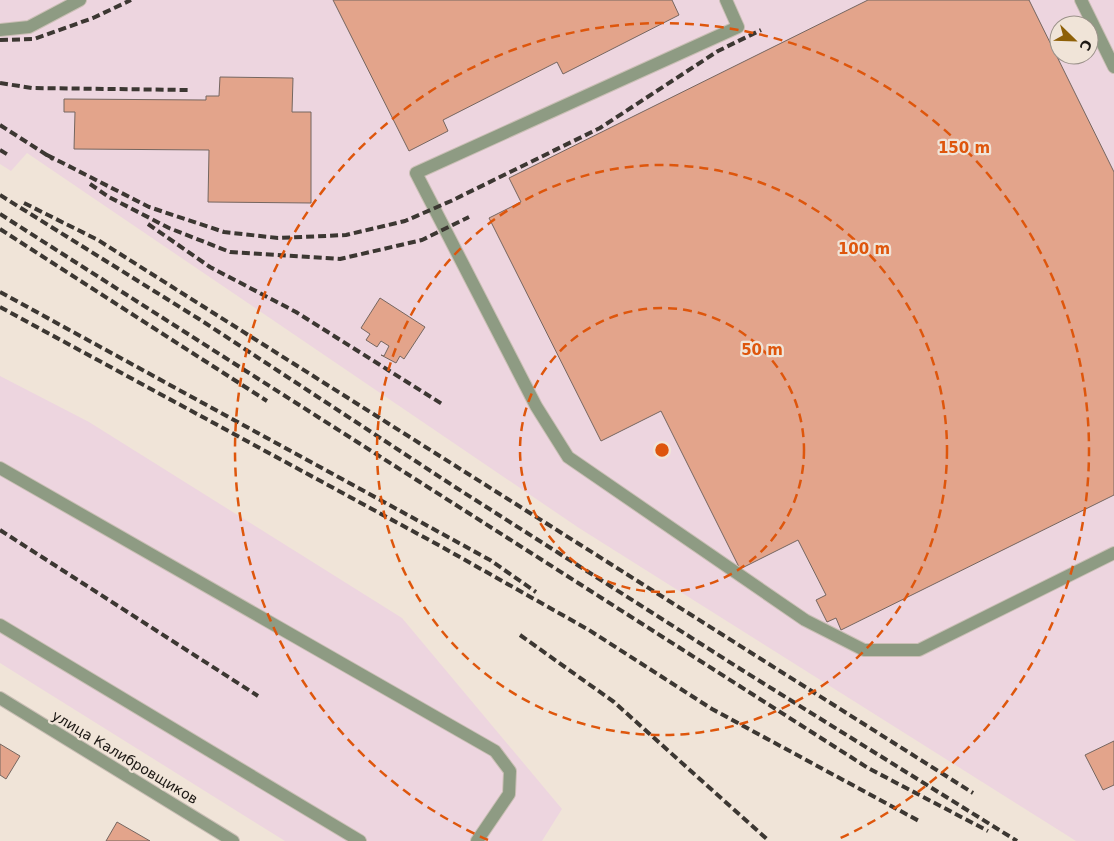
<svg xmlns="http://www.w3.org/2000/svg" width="1114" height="841" font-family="'DejaVu Sans',sans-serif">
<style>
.industrial{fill:#edd5df;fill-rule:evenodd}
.building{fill:#e3a48b;stroke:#756660}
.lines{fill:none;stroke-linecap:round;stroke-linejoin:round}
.minor-casing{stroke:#cabfb5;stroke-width:14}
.minor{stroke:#8e9b83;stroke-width:12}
.rail{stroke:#3c3732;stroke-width:4;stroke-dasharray:8 4;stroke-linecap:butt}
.ring{fill:none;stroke:#de560c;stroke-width:2.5;stroke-dasharray:9 6}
.labels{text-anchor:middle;stroke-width:4.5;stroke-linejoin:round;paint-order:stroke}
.street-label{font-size:14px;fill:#1c1814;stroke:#f0e4d8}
.centre{fill:#de560c;stroke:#f0e4d8;stroke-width:2.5}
.ring-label{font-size:15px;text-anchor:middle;font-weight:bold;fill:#de560c;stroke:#f0e4d8;stroke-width:4.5;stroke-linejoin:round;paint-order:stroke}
</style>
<rect width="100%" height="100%" fill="#f0e4d8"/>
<!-- industrial -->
<path class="industrial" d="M0 0H1114V841H1076L579 528 27 153 11 171 0 164ZM1059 25H1089V55H1059Z
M0 376 89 422 402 618 562 809 542 841H285L0 663Z"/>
<!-- building -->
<path class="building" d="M333 0H672L679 15 563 74 557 62 443 120 448 131 409 151Z
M868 0H1029L1114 172V495L841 630 836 618 827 622 816 600 826 595 798 540 740 569 661 411 601 441 489 218 521 202 509 178Z
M220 77 293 78 292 112H311V203L208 202 209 150 74 149 75 112H64V99L206 100V96H219Z
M380 298 425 327 404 359 400 356 396 363 381 355 384 356 389 346 381 341 377 347 366 340 370 334 361 328Z
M1114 741V785L1103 790 1085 755Z
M0 744 20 756 6 779 0 775Z
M117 822 150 841H106Z"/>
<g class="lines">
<defs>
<path id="minor" d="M726 0 738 27 416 173 536 406 568 457 805 620 864 650H919L1114 553
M1081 0 1114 67
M0 30 29 27 80 0
M0 468 495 751 510 771 509 794 477 841
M0 625 360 841
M0 698 233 841"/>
</defs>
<!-- minor casing -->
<use href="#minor" class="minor-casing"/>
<!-- minor -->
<use href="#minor" class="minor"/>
<!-- rail -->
<path class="rail" d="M0 40 34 39 93 18 131 0
M0 83 32 88 189 90
M0 125 53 159
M0 150 10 156
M47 155 149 207 224 232 278 238 346 235 405 221 451 201 600 128 718 51 761 30
M90 184 109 197 169 228 230 252 340 259 422 240 469 217
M0 195 199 319 455 487 742 670 1017 841
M24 203 98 240 973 793
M0 214 868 768 988 831
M148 224 210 267 296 312 442 404
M0 229 267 401
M0 292 490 560 536 592
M0 307 442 547 589 630 712 709 919 821
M0 530 258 696
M520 635 614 702 769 841"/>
</g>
<!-- distance rings -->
<g class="ring">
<circle cx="662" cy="450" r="142"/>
<circle cx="662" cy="450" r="285"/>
<path d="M488 840A427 427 0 1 1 836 840"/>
</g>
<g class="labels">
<!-- street labels -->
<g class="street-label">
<text transform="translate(125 757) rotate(31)" y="5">улица Калибровщиков</text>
</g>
</g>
<circle cx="662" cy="450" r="8" class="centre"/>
<g class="ring-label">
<text x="964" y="153">150 m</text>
<text x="864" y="254">100 m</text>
<text x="762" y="355">50 m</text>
</g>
<!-- north arrow -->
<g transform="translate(1074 40) rotate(113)"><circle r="24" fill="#f0e4d8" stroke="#9b928a"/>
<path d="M0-4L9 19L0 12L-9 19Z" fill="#8e6007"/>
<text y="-8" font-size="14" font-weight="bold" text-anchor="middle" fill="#1c1814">С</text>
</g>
</svg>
